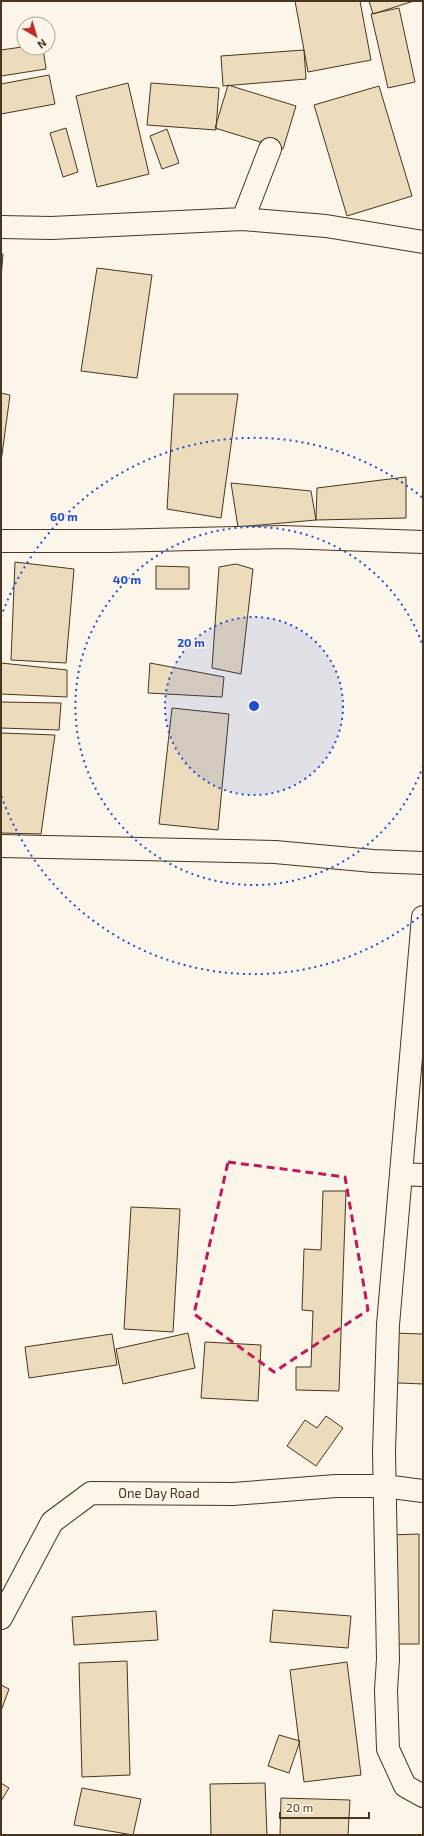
<svg xmlns="http://www.w3.org/2000/svg" width="424" height="1836" font-family="'Exo 2',sans-serif">
<style>
.building{fill:#ecdcbc;stroke:#4a3520}
.lines{fill:none;stroke-linecap:round;stroke-linejoin:round}
.street-casing{stroke:#4a3520;stroke-width:24}
.secondary-casing{stroke:#4a3520;stroke-width:24}
.street{stroke:#fbf6e9;stroke-width:22}
.secondary{stroke:#fbf6e9;stroke-width:22}
.marked{fill:none;stroke:#c2185b;stroke-width:3;stroke-dasharray:8 5;stroke-linejoin:round}
.ring{fill:none;stroke:#1d4ed8;stroke-width:2;stroke-dasharray:2 4}
.labels{text-anchor:middle;stroke-width:3;stroke-linejoin:round;paint-order:stroke}
.street-label{font-size:13px;fill:#4a3520;stroke:#fbf6e9}
.centre{fill:#1d4ed8;stroke:#fbf6e9;stroke-width:2}
.ring-label{font-size:12px;text-anchor:middle;font-weight:bold;fill:#1d4ed8;stroke:#fbf6e9;stroke-width:3;stroke-linejoin:round;paint-order:stroke}
</style>
<rect width="100%" height="100%" fill="#fbf6e9"/>
<!-- building -->
<path class="building" d="M295 1H360L371 60 308 72Z
M369 1H414L373 14Z
M399 8 415 82 388 88 371 14Z
M24 31V48H43L46 69 1 76V50L22 47 20 32Z
M304 50 306 79 223 86 221 56Z
M49 75 55 104 1 114V84Z
M128 83 149 174 97 187 76 96Z
M151 83 219 88 216 130 147 125Z
M228 85 296 106 283 149 215 128Z
M379 86 412 196 347 216 314 105Z
M66 128 78 172 63 177 50 133Z
M167 129 179 163 162 169 150 136Z
M1 254H3L1 278Z
M97 268 152 275 137 378 81 371Z
M1 393 10 395 1 462Z
M174 394H238L221 518 167 509Z
M406 477V518L316 520 317 488Z
M231 483 311 491 316 520 238 527Z
M15 562 74 569 66 663 11 660Z
M236 564 253 569 241 674 212 668 219 567Z
M156 566 189 567V589H156Z
M1 663 67 670V697L1 694Z
M150 663 224 677 222 697 148 693Z
M1 702 61 703 59 730 1 728Z
M172 708 229 714 218 830 159 824Z
M1 733 55 735 41 834 1 833Z
M323 1191H346L339 1391 296 1390V1367H311L313 1311 302 1310 304 1249 321 1250Z
M131 1207 180 1209 173 1332 124 1329Z
M188 1333 195 1368 123 1384 116 1349Z
M393 1333 423 1334V1384L375 1382 376 1357 392 1358Z
M112 1334 117 1365 29 1378 25 1347Z
M205 1342 261 1345 258 1401 201 1398Z
M326 1416 343 1428 316 1466 287 1446 305 1420 317 1428Z
M419 1534V1644H389V1535Z
M273 1610 351 1616 348 1648 270 1642Z
M156 1611 158 1640 74 1645 72 1617Z
M127 1661 130 1775 82 1777 79 1663Z
M347 1662 361 1775 304 1782 290 1670Z
M1 1685 9 1689 1 1711Z
M279 1735 300 1741 289 1773 268 1766Z
M1 1783 9 1788 1 1801Z
M265 1783 267 1835H211L210 1784Z
M82 1788 141 1799 133 1835 74 1825Z
M281 1798 350 1800 348 1835H280Z"/>
<g class="lines">
<defs>
<path id="street" d="M243 219 270 149
M1 227 51 228 243 219 326 226 423 242
M1 541H109L283 537 423 542
M1 846 275 852 373 861 423 863
M423 917 388 1325 384 1452 388 1659 386 1690 388 1749 405 1786 423 1796
M401 1174 423 1175
M384 1486 423 1491"/>
<path id="secondary" d="M1 1618 52 1522 91 1493 233 1494 336 1486H384"/>
</defs>
<!-- street casing -->
<use href="#street" class="street-casing"/>
<!-- secondary casing -->
<use href="#secondary" class="secondary-casing"/>
<!-- street -->
<use href="#street" class="street"/>
<!-- secondary -->
<use href="#secondary" class="secondary"/>
</g>
<!-- marked area -->
<path class="marked" d="M228 1162 345 1177 368 1310 274 1372 194 1314Z"/>
<!-- distance rings -->
<circle cx="254" cy="706" r="89" fill="#1d4ed8" fill-opacity=".12"/>
<g class="ring">
<circle cx="254" cy="706" r="89"/>
<path d="M423 766A179 179 0 1 1 423 646"/>
<path d="M423 914A268 268 0 0 1 1 795M1 617A268 268 0 0 1 423 498"/>
</g>
<g class="labels">
<!-- street labels -->
<g class="street-label">
<text x="159" y="1498">One Day Road</text>
</g>
</g>
<circle cx="254" cy="706" r="6" class="centre"/>
<g class="ring-label">
<text x="64" y="521">60 m</text>
<text x="127" y="584">40 m</text>
<text x="191" y="647">20 m</text>
</g>
<!-- border -->
<rect width="424" height="1836" fill="none" stroke="#4a3520" stroke-width="4"/>
<!-- north arrow -->
<g transform="translate(36 36) rotate(142)"><circle r="19" fill="#fbf6e9" stroke="#b4a999"/>
<path d="M0-3L7 15L0 10L-7 15Z" fill="#c62828"/>
<text y="-6" font-size="11" font-weight="bold" text-anchor="middle" fill="#4a3520">N</text>
</g>
<!-- scale -->
<path d="M280 1812v6h89v-6" fill="none" stroke="#4a3520" stroke-width="2"/>
<text x="286" y="1812" font-size="12" fill="#4a3520" stroke="#fbf6e9" stroke-width="3" paint-order="stroke">20 m</text>
</svg>
